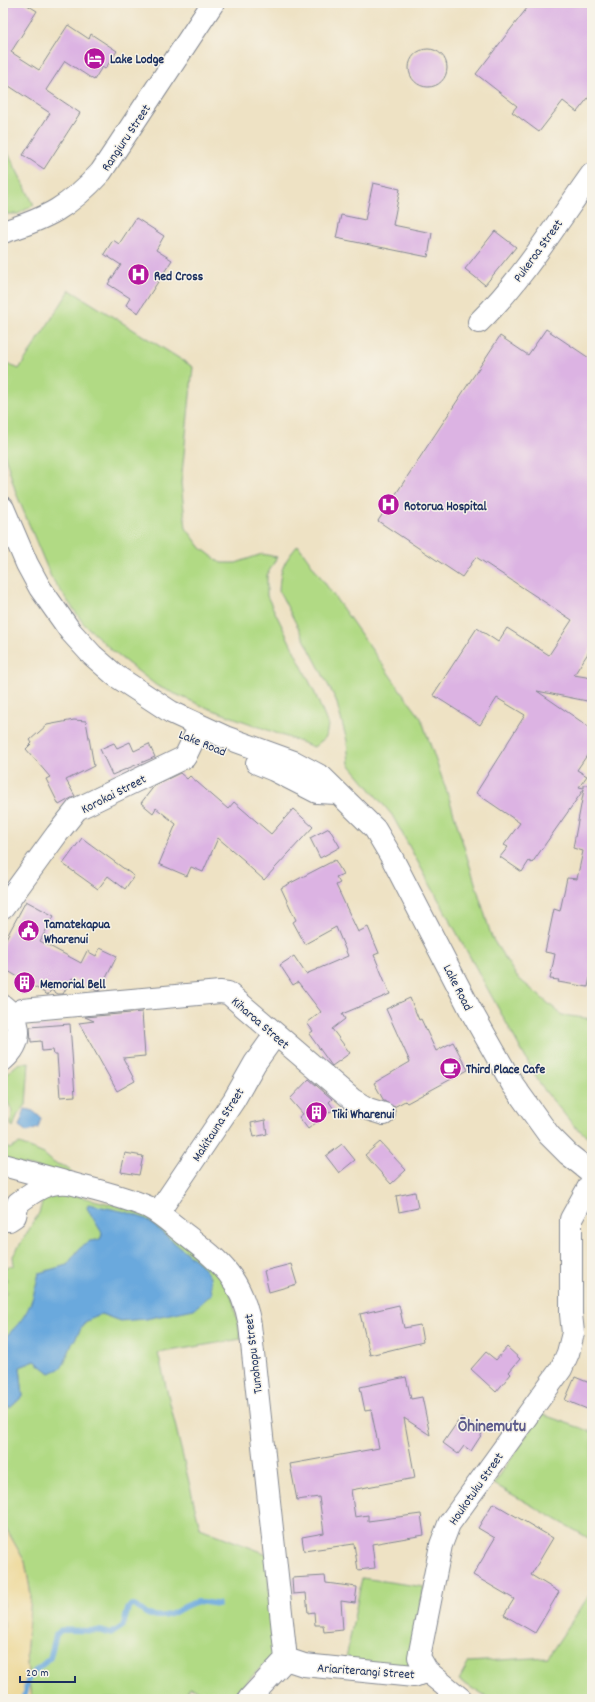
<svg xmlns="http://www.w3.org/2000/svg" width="595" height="1702" font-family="Dekko,sans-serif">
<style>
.green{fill:#b1da84;stroke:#668471}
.sand{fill:#eeda9e;stroke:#84847e}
.water{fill:#6ba9dd;stroke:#436c9e}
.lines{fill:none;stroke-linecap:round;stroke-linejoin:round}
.stream{stroke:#6ba9dd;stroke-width:5.5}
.building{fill:#dcb3e3}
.minor-casing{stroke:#848891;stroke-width:24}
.minor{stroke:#fff;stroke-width:22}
.labels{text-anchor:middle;stroke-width:3;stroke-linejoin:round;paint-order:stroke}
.poi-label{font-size:13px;font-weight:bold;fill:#1b2f5e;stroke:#f7f3e8;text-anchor:start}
.street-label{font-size:13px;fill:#1b2f5e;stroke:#f7f3e8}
.district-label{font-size:17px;font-weight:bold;fill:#5f5d8d;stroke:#f7f3e8}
</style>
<rect width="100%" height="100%" fill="#f7f3e8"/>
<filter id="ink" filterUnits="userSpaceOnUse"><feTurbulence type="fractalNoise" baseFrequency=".025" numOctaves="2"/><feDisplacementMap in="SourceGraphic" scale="8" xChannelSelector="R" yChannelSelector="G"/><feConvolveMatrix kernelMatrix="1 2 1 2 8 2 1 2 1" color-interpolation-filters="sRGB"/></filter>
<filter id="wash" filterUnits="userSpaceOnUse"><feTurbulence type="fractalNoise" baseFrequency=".012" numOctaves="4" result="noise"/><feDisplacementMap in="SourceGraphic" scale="16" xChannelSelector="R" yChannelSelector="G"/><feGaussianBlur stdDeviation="0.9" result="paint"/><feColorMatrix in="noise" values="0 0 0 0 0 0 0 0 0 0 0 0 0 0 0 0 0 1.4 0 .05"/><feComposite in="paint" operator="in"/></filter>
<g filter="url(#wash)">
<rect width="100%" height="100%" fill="#eee2c4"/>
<!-- green -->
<path class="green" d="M3 143 34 205 18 214H3Z
M70 290 193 367 181 483 186 528 201 548 221 563H236L262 554 277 557 267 575V596L314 691 328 725 326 737 314 747 205 707 157 686 116 654 83 623 51 577 16 493 3 449V362L19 369Z
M298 545 401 691 421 718 450 801 492 938 517 977 562 1015 592 1019V1140L574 1126 541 1086 392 815 349 764 347 741 336 700 279 591C280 568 284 562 298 545Z
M29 1062 26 1105 18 1114 13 1127 11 1125 12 1111 3 1092V1077L18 1064Z
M20 1144 44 1154 54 1163 67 1167 71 1171 70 1175 3 1160V1145L9 1149Z
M57 1191 147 1213 219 1270 233 1300 241 1339 158 1353 200 1528 267 1554 273 1655 230 1699H223L190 1688 183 1699H31L26 1655 31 1595 25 1562 8 1532 3 1526V1405L10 1408 23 1396 20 1367 35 1361 50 1373 64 1364 72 1344 85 1322 101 1314 120 1321 201 1265 146 1219 109 1209 87 1208 102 1233 101 1238 98 1240 90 1241 79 1249 67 1265 39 1273 32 1302 21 1322 3 1339V1295L7 1292 3 1286V1284L7 1280 3 1274V1268L14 1265 13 1256 39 1213 42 1203 51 1193Z
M541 1414 592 1432V1540L494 1484Z
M362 1578 424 1587 408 1668 345 1663Z
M592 1591V1699H489L459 1680 469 1662 548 1657Z"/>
<!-- sand -->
<path class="sand" d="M3 1526 8 1532 25 1562 31 1595 26 1655 31 1699H3Z"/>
<!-- water -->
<path class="water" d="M25 1109 33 1111 41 1118 38 1128 27 1132 19 1126Z
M88 1204 126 1212 146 1219 201 1265 210 1277 212 1294 194 1309 146 1319 120 1321 101 1314 85 1322 72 1344 64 1364 59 1369 50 1373 35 1361 20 1367 23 1396 10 1408 3 1405V1339C28 1317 32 1304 39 1273L67 1265 79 1249 90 1241 98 1240 101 1238 102 1233 87 1208Z"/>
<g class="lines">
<!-- stream -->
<path class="stream" d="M23 1699 28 1680 34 1672 50 1658 56 1635 61 1630 101 1631 111 1634 123 1626 128 1609 131 1605C142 1607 143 1616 156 1616 174 1618 182 1605 196 1602 203 1601 212 1604 218 1604"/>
</g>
<g id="blocks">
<!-- building -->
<path class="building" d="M7 3H24L37 11 11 52 39 70 68 25 89 39 91 34 117 51 105 69 102 67 94 80 65 61 46 90 80 113 44 169 23 155 50 113 3 82V9Z
M531 3H592V93L577 112 563 101 539 132 512 112 517 106 476 74Z
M409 68a19 19 0 1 1 38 0a19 19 0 1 1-38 0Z
M373 183 400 189 393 225 432 233 428 257 336 238 341 215 365 220Z
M136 218 164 236 156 250 172 260 138 313 126 305 130 298 108 284 121 265 104 254 113 240 119 244Z
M495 231 516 247 485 285 465 269Z
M546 329 592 360V647L574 675 592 678V702L537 691 592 729V748L577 770 587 776 579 787 584 788V785H592V968L588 987 558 982 559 980 550 979 555 954 545 952 554 909 560 911 567 878 577 879 583 851 573 848 584 789 532 863 529 861 522 872 500 857 508 847 504 845 520 823 476 793 525 715 497 698 480 725 433 695 477 628 498 642 507 628 549 655 572 620 476 557 462 577 378 521 500 336 528 355Z
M74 720 86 721 94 766 66 780 75 796 59 805 46 779 50 777 26 749 32 743 30 740 47 725Z
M130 742 134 751 149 744 155 757 112 775 100 749 114 743 117 748Z
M180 773 187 779 190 776 228 809 234 802 271 834 293 809 313 827 264 880 244 862 245 861 218 838 203 872 191 867 187 876 159 864 176 824 156 808 153 813 141 803 155 785Z
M329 828 340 847 320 858 310 838Z
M82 838 134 876 125 889 108 876 98 889 63 864Z
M335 860 343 874 336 877 340 883 336 885 358 932 368 927 379 953 374 955 390 994 342 1014 345 1019 332 1029 350 1053 332 1066 309 1034 313 1031 307 1023 321 1012 298 982 293 985 280 965 294 956 306 974 348 956 336 927 305 944 293 922 296 920 281 888Z
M26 901 54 916 40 941 81 963 87 951 96 956 100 948 117 956 100 990 97 991 72 978 63 994H58L51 990 48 995 3 968V944Z
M410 998 419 1020 421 1019 436 1051 453 1042 468 1070 407 1103 405 1101 394 1107 384 1101 374 1083 410 1062 386 1009Z
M142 1012 145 1056 123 1058 135 1081 117 1091 79 1023 94 1021 85 1017Z
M70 1024 75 1096 60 1097 57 1055H54L53 1050 42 1051 41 1041 31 1042 30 1027Z
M309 1079 332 1099 329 1102 334 1109 308 1129 299 1117 303 1114 290 1099Z
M265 1120 267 1134 254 1137 251 1123Z
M380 1142 406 1170 391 1184 365 1155Z
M342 1144 355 1160 339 1173 326 1156Z
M125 1153 143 1156 139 1175 121 1172Z
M415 1192 418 1208 399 1212 396 1196Z
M291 1264 297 1284 269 1292 264 1271Z
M399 1305 404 1328 420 1325 423 1342 370 1355 360 1314Z
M507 1347 520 1359 509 1372 511 1374 496 1392 471 1369 486 1352 496 1360Z
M406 1377 411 1399 422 1397 430 1435 404 1418 415 1478 351 1490 355 1517 368 1515V1521L421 1514 424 1535 372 1544 375 1568 358 1570 354 1544 304 1551 302 1537 324 1533 319 1497 297 1500 290 1464 379 1448 371 1410 365 1411 360 1387Z
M575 1377 592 1384V1411L565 1400Z
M461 1417 477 1428 476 1429 482 1434 471 1451 464 1446 458 1454 443 1443Z
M493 1503 553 1538 531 1575 559 1592 535 1633 504 1615 514 1599 473 1575 495 1538 478 1528Z
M325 1576 326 1583 357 1587 355 1603 341 1601 343 1630 324 1632 323 1625H315L314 1612 308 1613 306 1593 293 1594 292 1578Z"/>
</g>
</g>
<g filter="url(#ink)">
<use href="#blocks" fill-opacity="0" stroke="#848891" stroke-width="1"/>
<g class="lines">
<defs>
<path id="minor" d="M3 232C48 218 69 207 101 172L213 3
M479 322C523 279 556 224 592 174
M3 508 27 564 40 588 71 632 92 655 116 676 171 712 225 737 294 762 322 777 375 829 391 856 470 1009 513 1085 549 1135 568 1154 592 1173
M257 763 274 770 317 792 337 793
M3 908 57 834 77 809 185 757 200 726
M3 1006C24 1022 22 1044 3 1060
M22 1010 220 992 228 993 353 1100 368 1109 384 1114
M3 1165 62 1181
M18 1203C35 1190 48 1181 69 1183 95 1190 123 1196 148 1207 160 1213 171 1223 182 1232 219 1261 241 1276 250 1325L286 1659
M158 1213 234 1100 255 1063 275 1035
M3 1220H9L15 1216 18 1203
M286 1659 304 1665 414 1676 427 1671
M249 1699 286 1659
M461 1699 427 1671 419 1657 441 1545 449 1524 561 1369 568 1353 573 1333 571 1314V1219L592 1181"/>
</defs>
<!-- minor casing -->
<use href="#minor" class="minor-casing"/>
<!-- minor -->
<use href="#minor" class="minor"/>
</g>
</g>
<!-- icons -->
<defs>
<symbol id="hotel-disc" viewBox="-11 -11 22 22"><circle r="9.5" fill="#b5179e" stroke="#f7f3e8"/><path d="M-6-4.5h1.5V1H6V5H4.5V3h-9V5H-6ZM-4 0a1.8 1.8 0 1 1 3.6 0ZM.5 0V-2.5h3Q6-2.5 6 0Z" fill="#fff"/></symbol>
<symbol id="hospital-disc" viewBox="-11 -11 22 22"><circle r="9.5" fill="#b5179e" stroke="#f7f3e8"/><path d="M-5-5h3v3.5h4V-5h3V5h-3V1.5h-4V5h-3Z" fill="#fff"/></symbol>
<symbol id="civic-disc" viewBox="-11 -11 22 22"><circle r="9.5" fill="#b5179e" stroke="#f7f3e8"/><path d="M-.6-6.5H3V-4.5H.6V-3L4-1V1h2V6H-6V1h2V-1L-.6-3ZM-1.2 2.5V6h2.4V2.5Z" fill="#fff"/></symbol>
<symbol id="building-disc" viewBox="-11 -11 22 22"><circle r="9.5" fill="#b5179e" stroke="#f7f3e8"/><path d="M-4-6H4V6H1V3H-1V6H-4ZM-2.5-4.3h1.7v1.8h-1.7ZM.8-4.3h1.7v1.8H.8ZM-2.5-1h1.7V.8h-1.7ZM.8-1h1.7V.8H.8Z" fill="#fff"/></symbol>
<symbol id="cafe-disc" viewBox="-11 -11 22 22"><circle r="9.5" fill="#b5179e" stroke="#f7f3e8"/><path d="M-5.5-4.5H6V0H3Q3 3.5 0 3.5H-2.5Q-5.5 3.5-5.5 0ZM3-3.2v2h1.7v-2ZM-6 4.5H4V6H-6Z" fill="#fff"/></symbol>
</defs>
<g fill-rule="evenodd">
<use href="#hotel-disc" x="82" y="46" width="25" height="25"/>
<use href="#hospital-disc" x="126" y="262" width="25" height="25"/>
<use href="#hospital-disc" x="376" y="492" width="25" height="25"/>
<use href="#civic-disc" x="16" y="918" width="25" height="25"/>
<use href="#building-disc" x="12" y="970" width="25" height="25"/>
<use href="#cafe-disc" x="438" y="1056" width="25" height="25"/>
<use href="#building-disc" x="304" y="1100" width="25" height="25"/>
</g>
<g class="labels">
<!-- poi labels -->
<g class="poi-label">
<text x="110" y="63">Lake Lodge</text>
<text x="154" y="280">Red Cross</text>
<text x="404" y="510">Rotorua Hospital</text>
<text x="44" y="928">Tamatekapua<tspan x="44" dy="15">Wharenui</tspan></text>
<text x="40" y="988">Memorial Bell</text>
<text x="466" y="1073">Third Place Cafe</text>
<text x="332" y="1118">Tiki Wharenui</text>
</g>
<!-- street labels -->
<g class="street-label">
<text transform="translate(125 137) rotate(-56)" y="5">Rangiuru Street</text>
<text transform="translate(537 250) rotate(-54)" y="5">Pukeroa Street</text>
<text transform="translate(203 742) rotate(22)" y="5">Lake Road</text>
<text transform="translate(113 793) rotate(-27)" y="5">Korokai Street</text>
<text transform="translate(459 987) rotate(63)" y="5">Lake Road</text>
<text transform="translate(261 1022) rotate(41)" y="5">Kiharoa Street</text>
<text transform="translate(217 1124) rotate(-57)" y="5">Makitauna Street</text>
<text transform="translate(252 1354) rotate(-97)" y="5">Tunohopu Street</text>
<text transform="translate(475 1488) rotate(-55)" y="5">Houkotuku Street</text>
<text transform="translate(366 1670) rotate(4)" y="5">Ariariterangi Street</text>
</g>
<!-- district labels -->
<g class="district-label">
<text x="492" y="1431">Ōhinemutu</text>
</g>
</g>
<!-- margin -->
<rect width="595" height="1702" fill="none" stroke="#f7f3e8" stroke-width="16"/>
<!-- scale -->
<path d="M20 1676v6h55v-6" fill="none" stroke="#1b2f5e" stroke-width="2"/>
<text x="26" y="1676" font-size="12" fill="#1b2f5e" stroke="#f7f3e8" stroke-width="3" paint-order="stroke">20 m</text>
</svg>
